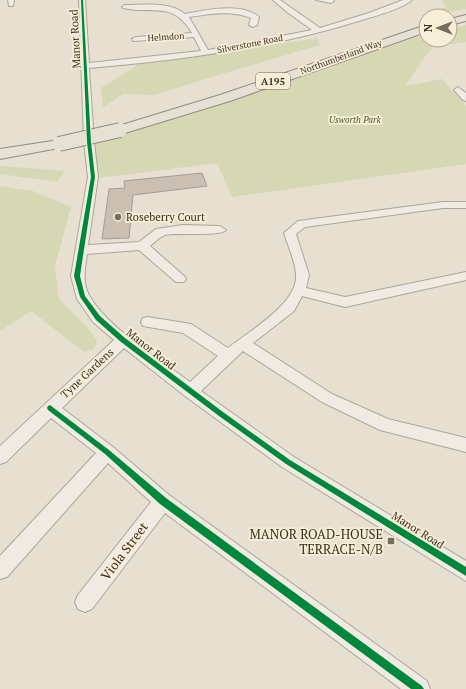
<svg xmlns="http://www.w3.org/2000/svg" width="466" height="689" font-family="'PT Serif',serif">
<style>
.green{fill:#d6d7b3}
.building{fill:#cbbfb2;stroke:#a89c90}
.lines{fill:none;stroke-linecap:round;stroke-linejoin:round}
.minor-casing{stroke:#ada599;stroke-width:2}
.primary-casing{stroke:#928b80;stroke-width:2}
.minor{fill:#efebe3;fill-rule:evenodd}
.primary{fill:#e6e1d4;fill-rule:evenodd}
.primary-bridge-casing{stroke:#928b80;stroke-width:16;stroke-linecap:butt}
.primary-bridge{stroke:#e6e1d4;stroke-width:14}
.cycleway-casing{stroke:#f7eed8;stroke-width:2}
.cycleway{fill:#00873e;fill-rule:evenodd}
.poi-dot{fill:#786c5e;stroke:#f7eed8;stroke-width:1.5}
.labels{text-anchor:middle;stroke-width:3.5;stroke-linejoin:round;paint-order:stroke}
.far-street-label{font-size:9px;fill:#3d2e20;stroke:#f7eed8}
.far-park-label{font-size:9px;font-style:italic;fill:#4d5a26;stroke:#f7eed8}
.shield{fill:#f7eed8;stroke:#756857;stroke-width:1}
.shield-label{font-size:10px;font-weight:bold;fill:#3d2e20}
.street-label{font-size:11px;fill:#3d2e20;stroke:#f7eed8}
.poi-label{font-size:11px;fill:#3d2e20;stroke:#f7eed8;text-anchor:start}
.near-poi-label{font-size:13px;fill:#3d2e20;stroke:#f7eed8;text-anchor:end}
.near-street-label{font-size:13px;fill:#3d2e20;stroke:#f7eed8}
</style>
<rect width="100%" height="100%" fill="#e7e0d1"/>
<!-- green -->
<path class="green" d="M441 0H466V9L440 13 434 10 447 7Z
M466 25V42L433 47 424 58 405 86 442 79 466 106V164L232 197 217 163 98 178 89 142 414 38 426 35V40H450V29Z
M318 38 320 45 215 76 155 95 123 94 103 108 101 88 139 64Z
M0 166 65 171 57 182 0 174Z
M0 186 33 191 71 207 55 266 59 299 87 327 97 341 94 349 84 352 31 311 0 331Z"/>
<!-- building -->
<path class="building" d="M202 173 207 186 133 195 129 238 102 239 109 189 125 188 124 181Z"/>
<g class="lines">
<defs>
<path id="minor" d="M8 0H14L13 6H9Z
M79 0H85L89 63 201 51 194 37 133 41 132 39 136 37 192 33C172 0 155 15 123 8L122 7 125 5C144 5 170 1 185 14 206 10 241 2 259 17L257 25 253 27 249 25 251 18C230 10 211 14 189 17L208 50 312 30 287 12 273 0H280L320 28 369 13 403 0H412C402 9 375 16 362 20 273 48 182 60 89 68L94 142 98 177 88 245 139 242 156 229 183 225 220 226 226 230C221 237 176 232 165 235 159 237 154 243 150 246L184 276 186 279 184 282H176L139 250 87 254C85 268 82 282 89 295 106 327 161 360 190 382L218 356 183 333 143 326 141 322 143 318 148 317 191 324 228 348C248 332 299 303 296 274 295 261 288 246 284 233L298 221 443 202H466V208H443L305 227 296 234 309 275 306 288 345 297 466 272V280L345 307 302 296 294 311 253 343 332 394 388 419 466 438V452L380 430 322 402 243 351 201 391 294 457 466 561V581L282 467 185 396 124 348 62 408 113 447 169 495 427 681 430 689H401L165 513 92 609 85 612 78 609 75 602 78 595 151 502 108 463 7 577 0 579V556L96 453 51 418 6 462 0 464V446L114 340 93 322 77 299 71 276 88 177 84 142Z
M316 0H334V1L331 3Z
M458 87 466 93V101L463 100 454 90Z"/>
<path id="primary" d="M466 15V21L450 25V19Z
M426 25V32L230 101 125 133H115L113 130 115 127 220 95Z
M59 140 64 141 66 144 64 147 0 159V149Z"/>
</defs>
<!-- minor casing -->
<use href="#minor" class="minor-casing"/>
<!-- primary casing -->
<use href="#primary" class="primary-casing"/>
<!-- minor -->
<use href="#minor" class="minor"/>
<!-- primary -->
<use href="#primary" class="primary"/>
<defs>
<path id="primary-bridge" d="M59 144 120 130"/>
</defs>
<!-- primary-bridge casing -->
<use href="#primary-bridge" class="primary-bridge-casing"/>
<!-- primary-bridge -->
<use href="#primary-bridge" class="primary-bridge"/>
<defs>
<path id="cycleway" d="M81 0H83L91 142 95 177 80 276 85 296 100 316 125 338 223 412 290 460 466 567V576L286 464 219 416 121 342 96 320 80 297 74 276 91 177 87 142Z
M50 405 109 450 166 498 422 686 424 689H411L160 504 105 454 48 410 47 408 48 406Z"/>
</defs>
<!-- cycleway casing -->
<use href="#cycleway" class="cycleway-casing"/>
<!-- cycleway -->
<use href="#cycleway" class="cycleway"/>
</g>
<!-- markers -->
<g class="poi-dot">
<circle cx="118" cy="217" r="4"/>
<rect x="387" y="537" width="8" height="8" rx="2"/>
</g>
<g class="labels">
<!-- far-street labels -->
<g class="far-street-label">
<text transform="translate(166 37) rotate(-4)" y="3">Helmdon</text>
<text transform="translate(250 44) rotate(-11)" y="3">Silverstone Road</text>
<text transform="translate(341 57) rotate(-20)" y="3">Northumberland Way</text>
</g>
<!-- far-park labels -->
<g class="far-park-label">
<text x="355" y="123">Usworth Park</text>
</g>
<!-- shield labels -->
<rect class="shield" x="256" y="73" width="34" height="16" rx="3"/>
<g class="shield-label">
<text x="273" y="85">A195</text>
</g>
<!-- street labels -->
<g class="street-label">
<text transform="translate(75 39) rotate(-93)" y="4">Manor Road</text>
<text transform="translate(151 349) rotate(38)" y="4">Manor Road</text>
<text transform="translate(87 373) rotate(-43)" y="4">Tyne Gardens</text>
<text transform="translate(418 530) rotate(32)" y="4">Manor Road</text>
</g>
<!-- poi labels -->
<g class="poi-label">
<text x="126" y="221">Roseberry Court</text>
</g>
<!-- near-poi labels -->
<g class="near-poi-label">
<text x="383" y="539">MANOR ROAD-HOUSE<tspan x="383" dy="15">TERRACE-N/B</tspan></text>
</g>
<!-- near-street labels -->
<g class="near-street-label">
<text transform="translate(124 551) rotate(-53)" y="5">Viola Street</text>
</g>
</g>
<!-- north arrow -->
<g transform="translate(438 28) rotate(270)"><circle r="19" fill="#f7eed8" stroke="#ada18e"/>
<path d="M0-3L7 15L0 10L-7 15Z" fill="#786c5e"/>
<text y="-6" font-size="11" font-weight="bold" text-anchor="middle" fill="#3d2e20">N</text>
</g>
</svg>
